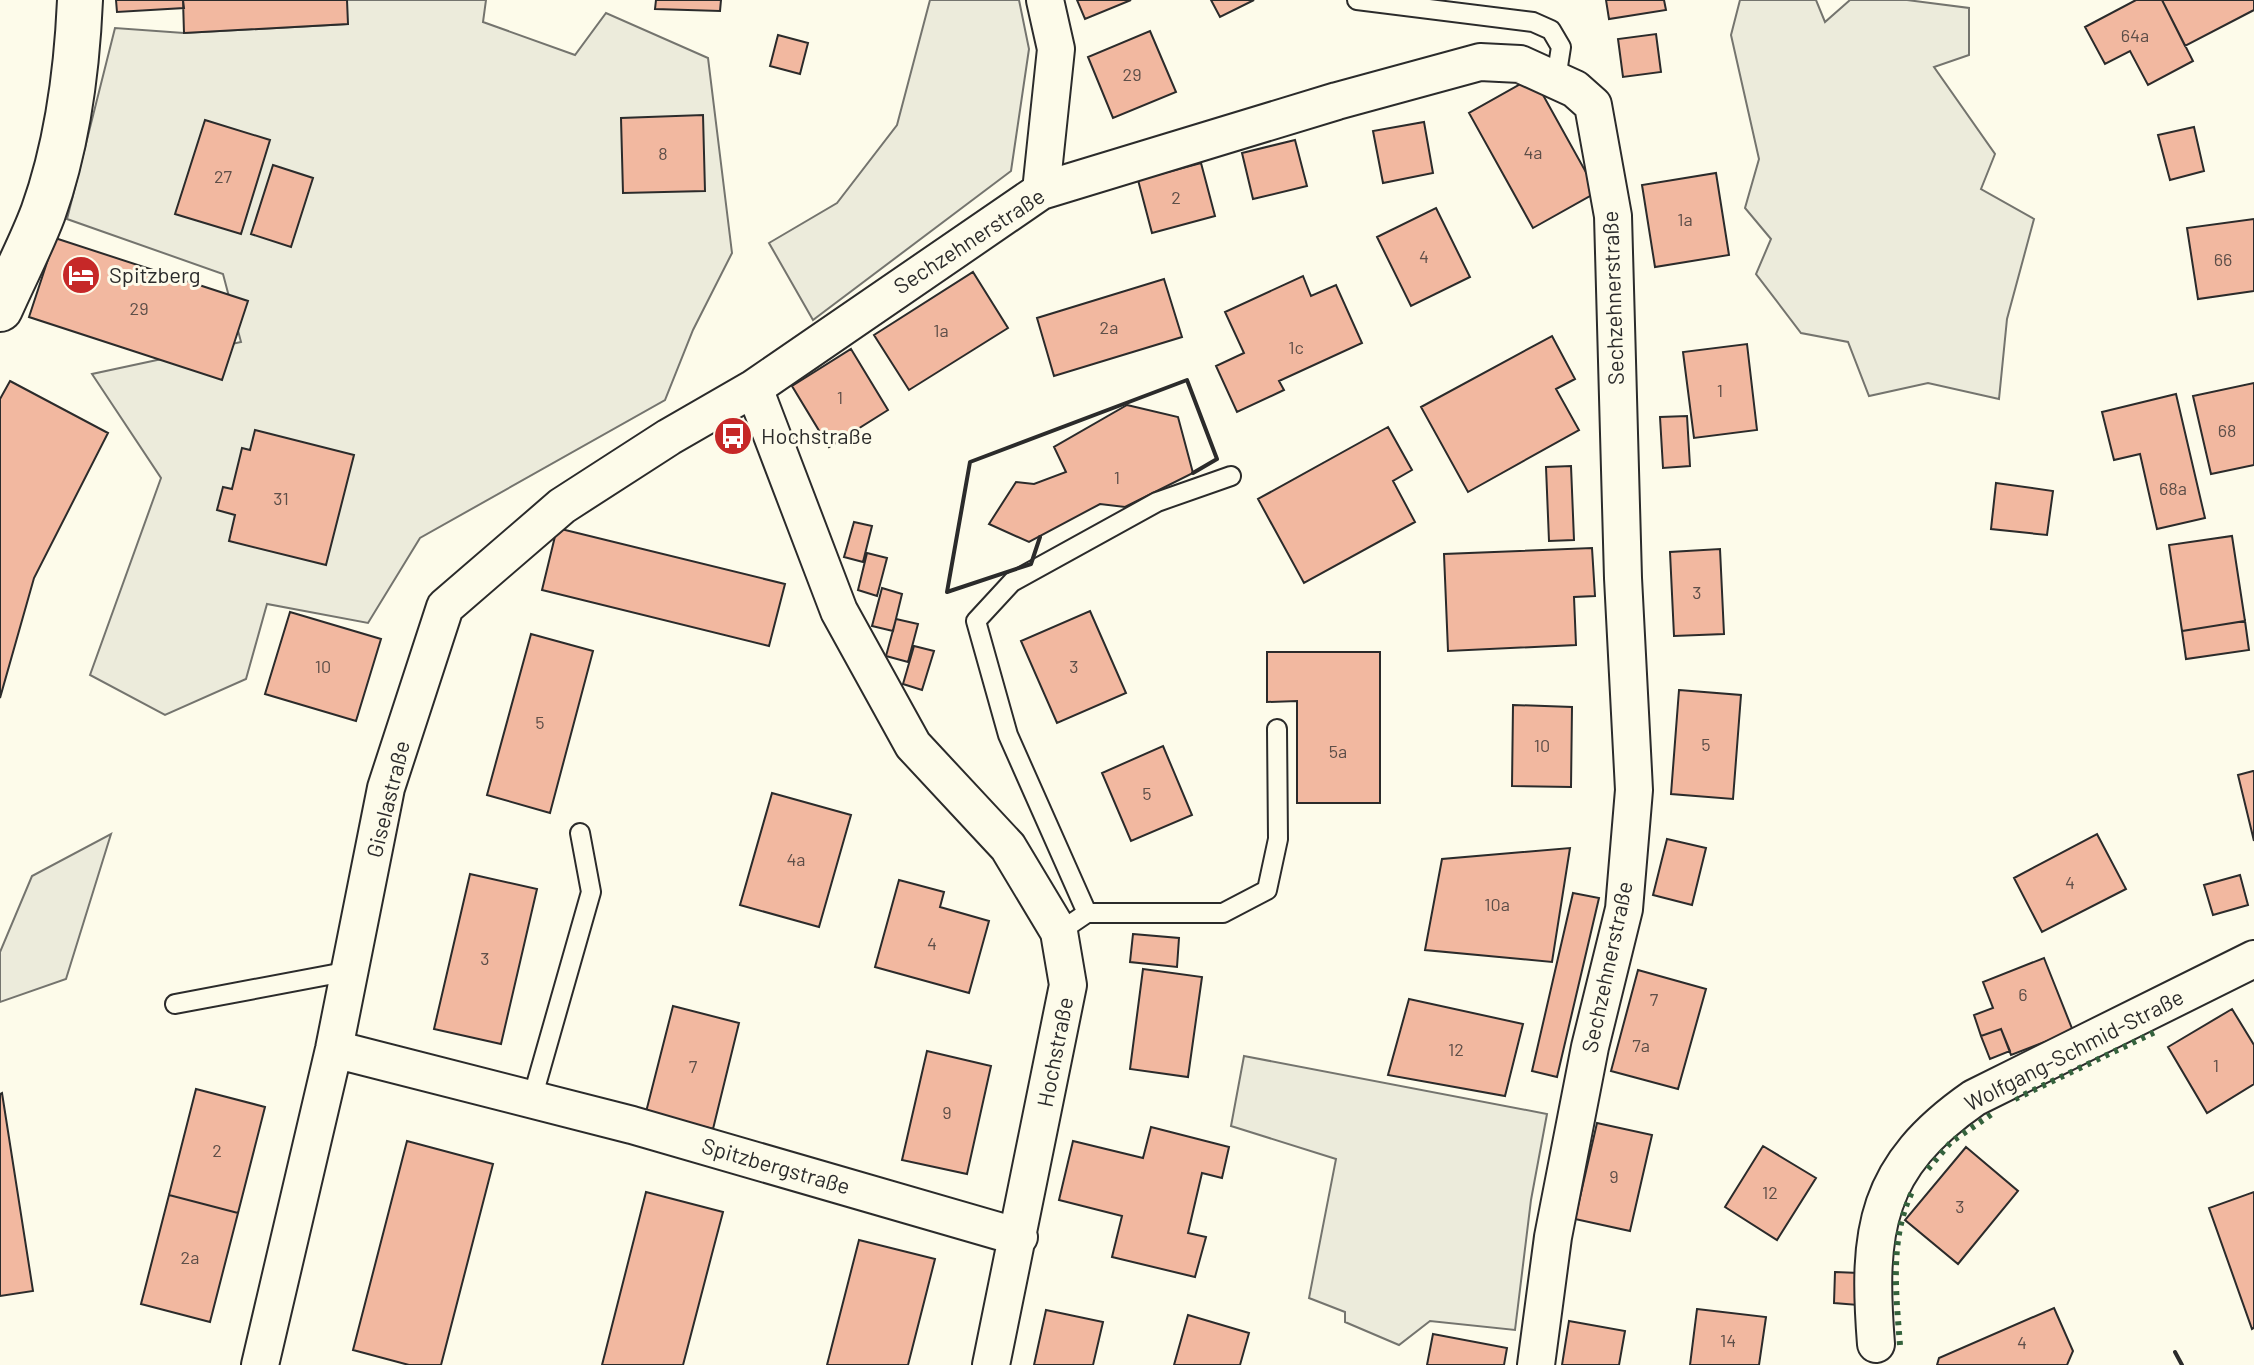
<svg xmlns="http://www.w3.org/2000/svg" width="2254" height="1365" font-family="Barlow,sans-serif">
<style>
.green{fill:#ecebdb;stroke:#74746e;stroke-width:2}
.building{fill:#f2b8a0;stroke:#2b2b2b;stroke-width:2}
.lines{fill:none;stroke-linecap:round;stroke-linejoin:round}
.lane-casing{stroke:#2b2b2b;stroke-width:22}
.street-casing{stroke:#2b2b2b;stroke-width:40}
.secondary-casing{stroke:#2b2b2b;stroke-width:48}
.lane{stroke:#fdfbea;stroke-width:18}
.street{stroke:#fdfbea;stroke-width:36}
.secondary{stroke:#fdfbea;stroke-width:44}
.hedge{stroke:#34623c;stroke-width:6;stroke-dasharray:4 6;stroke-linecap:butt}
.wall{stroke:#2b2b2b;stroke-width:4}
.labels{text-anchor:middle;stroke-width:6;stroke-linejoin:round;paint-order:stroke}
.number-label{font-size:18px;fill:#5d4e48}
.street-label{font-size:22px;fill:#2b2b2b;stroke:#fdfbea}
.poi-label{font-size:22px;fill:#2b2b2b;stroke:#fdfbea;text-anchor:start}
</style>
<rect width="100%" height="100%" fill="#fdfbea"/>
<!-- green -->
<path class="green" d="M347 0H486L483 22 575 55 606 13 708 58 732 253 693 330 665 400 420 538 368 623 267 604 246 679 165 715 90 675 161 478 92 374 241 342 223 274 67 219 115 28 184 33 347 24Z
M930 0H1019L1029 49 1011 171 813 320 769 243 837 203 897 125Z
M1740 0H1816L1825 22 1850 0H1907L1969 8V55L1934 67 1995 154 1981 189 2034 219 2007 319 1999 399 1928 383 1869 396 1848 342 1801 333 1756 274 1771 239 1745 208 1759 159 1731 35Z
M111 834 66 979 0 1002V952L32 876Z
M1244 1056 1547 1114 1531 1200 1515 1330 1430 1321 1399 1345 1345 1322V1312L1309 1298 1336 1159 1231 1126Z"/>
<!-- building -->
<path class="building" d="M116 0H183L184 8 117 12Z
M183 0H347L348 24 184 33Z
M656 0H721L720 11 655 9Z
M1077 0H1131L1085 19Z
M1211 0H1254L1220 17Z
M1606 0H1664L1666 10 1609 19Z
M2136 0H2162L2193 61 2148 85 2130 51 2105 64 2085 27Z
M2162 0H2254V10L2185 46Z
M1150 31 1176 92 1113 118 1088 57Z
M1656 34 1661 72 1623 77 1618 39Z
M778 35 808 43 800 74 770 66Z
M1533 77 1597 192 1533 228 1469 113Z
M703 115 705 191 623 193 621 118Z
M205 120 270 140 241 234 175 214Z
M1424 122 1433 173 1383 183 1373 131Z
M2194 127 2204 171 2170 180 2158 135Z
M1295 140 1307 186 1253 199 1242 153Z
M1201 163 1215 216 1152 233 1138 180Z
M273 165 313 178 291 247 251 234Z
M1716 173 1729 255 1655 267 1642 185Z
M1436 208 1470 277 1411 306 1377 237Z
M2254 219V291L2198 299 2187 228Z
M55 238 248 301 222 380 29 317Z
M973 272 1008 328 909 390 874 335Z
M1303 276 1311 296 1336 285 1362 343 1279 381 1284 390 1237 412 1216 366 1244 353 1225 312Z
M1164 279 1182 337 1054 376 1037 318Z
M1552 336 1575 379 1556 389 1579 430 1468 492 1421 407Z
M1747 344 1757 430 1694 438 1683 352Z
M851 349 888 410 829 447 792 386Z
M10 381 108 433 34 578 0 698V399Z
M2254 383V465L2211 474 2193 396Z
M2176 394 2205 518 2157 529 2140 454 2114 460 2102 412Z
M1127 405 1178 417 1193 473 1125 507 1100 504 1029 542 989 524 1016 482 1034 484 1066 472 1054 447Z
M1687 416 1690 466 1663 468 1660 417Z
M1388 427 1412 470 1393 481 1415 522 1304 583 1258 499Z
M255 430 354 455 326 565 229 541 235 515 217 510 223 487 232 489 242 448 250 450Z
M1571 466 1574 540 1549 541 1546 467Z
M1996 483 2053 491 2047 535 1991 529Z
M854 522 872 526 863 562 844 557Z
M557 528 785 584 769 646 542 590Z
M2232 536 2245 621 2182 631 2169 545Z
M1592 548 1595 596 1574 597 1576 645 1448 651 1444 554Z
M1720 549 1724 634 1674 636 1670 552Z
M867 553 887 558 877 596 858 590Z
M882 588 902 594 893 631 872 626Z
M1090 611 1126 693 1057 723 1021 641Z
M290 612 381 639 356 721 265 694Z
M896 619 918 624 908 662 886 656Z
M2245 621 2249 650 2186 659 2182 631Z
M531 634 593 651 550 813 487 795Z
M914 646 934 651 922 690 903 684Z
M1267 652H1380V803H1297V701L1267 702Z
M1679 690 1741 695 1733 799 1671 794Z
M1513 705 1572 707 1571 787 1512 786Z
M1163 746 1192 815 1131 841 1102 773Z
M2253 771H2254V841L2238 775Z
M772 793 851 815 819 927 740 905Z
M2097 834 2126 889 2042 932 2014 878Z
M1667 839 1706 848 1692 905 1653 895Z
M1570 848 1552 962 1425 950 1442 859Z
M470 874 537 889 501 1044 434 1029Z
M2240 875 2248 905 2213 915 2204 885Z
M899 880 944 892 940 907 989 921 969 993 875 967Z
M1573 893 1599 898 1557 1077 1532 1071Z
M1133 934 1179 938 1177 967 1130 962Z
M2044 958 2073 1031 2011 1055 2001 1029 1981 1036 1974 1015 1993 1008 1983 982Z
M1143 969 1202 977 1188 1077 1130 1069Z
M1638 970 1706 989 1678 1089 1611 1071Z
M1409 999 1523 1024 1505 1096 1388 1075Z
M673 1006 739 1023 713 1129 646 1112Z
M2232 1009 2254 1045V1084L2207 1113 2168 1047Z
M2001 1029 2010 1051 1990 1059 1981 1036Z
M927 1051 991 1066 967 1174 902 1160Z
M196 1089 265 1107 238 1213 169 1195Z
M2 1093 33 1291 0 1296V1094Z
M1597 1123 1652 1135 1630 1231 1575 1219Z
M1151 1127 1229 1147 1222 1178 1202 1173 1188 1233 1206 1237 1195 1277 1112 1257 1122 1216 1059 1200 1073 1141 1143 1158Z
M407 1141 493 1164 441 1365H409L353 1350Z
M1763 1146 1816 1178 1777 1240 1725 1207Z
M1966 1147 2018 1191 1958 1264 1905 1220Z
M646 1192 723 1212 713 1250 683 1365H602Z
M2254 1192V1328L2252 1329 2209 1208Z
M169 1195 238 1213 210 1322 141 1304Z
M859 1240 935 1259 908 1365H827Z
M1835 1272 1859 1273 1858 1305 1834 1303Z
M2054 1308 2073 1351 2067 1365H1937L1939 1358Z
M1697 1309 1766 1317 1759 1365H1690Z
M1046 1310 1103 1322 1093 1365H1034Z
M1188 1315 1249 1333 1240 1365H1174Z
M1569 1321 1625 1331 1619 1365H1562Z
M1433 1334 1507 1348 1504 1365H1427Z"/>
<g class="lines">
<defs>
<path id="lane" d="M1357 0 1533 22 1551 30 1561 47 1556 79
M1087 913 1008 735 976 621 1012 582 1157 502 1231 476
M1059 932 1087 913H1223L1267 890 1278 839 1277 729
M175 1004 350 971
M532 1099 591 892 580 833"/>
<path id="street" d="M1041 191 1056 49 1045 0
M754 388 839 611 913 745 1008 847 1059 932 1068 985 991 1365
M334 1049 632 1125 1019 1237
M1876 1344C1867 1230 1875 1167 1974 1098L2254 959
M260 1365 334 1049 386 788 445 607 562 506 669 437 754 388 1041 191 1337 101 1480 62 1520 64 1575 89 1593 105 1613 216 1623 578 1634 790 1624 909 1590 1047 1553 1237 1536 1365"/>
<path id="secondary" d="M0 309C14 277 31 245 43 213 67 146 77 70 80 0"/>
</defs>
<!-- lane casing -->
<use href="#lane" class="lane-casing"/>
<!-- street casing -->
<use href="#street" class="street-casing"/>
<!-- secondary casing -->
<use href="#secondary" class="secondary-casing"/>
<!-- lane -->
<use href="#lane" class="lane"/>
<!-- street -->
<use href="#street" class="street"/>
<!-- secondary -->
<use href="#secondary" class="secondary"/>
<!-- hedge -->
<path class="hedge" d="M2015 1099 2157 1031
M1928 1169 1951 1142 1992 1114
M1900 1345C1896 1293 1889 1238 1913 1190"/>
<!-- wall -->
<path class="wall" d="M1040 537 1031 564 947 592 970 462 1187 380 1217 459 1193 473
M2175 1352 2182 1365"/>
</g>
<!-- icons -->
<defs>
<symbol id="hotel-disc" viewBox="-11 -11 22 22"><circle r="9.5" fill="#c62828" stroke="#fdfbea"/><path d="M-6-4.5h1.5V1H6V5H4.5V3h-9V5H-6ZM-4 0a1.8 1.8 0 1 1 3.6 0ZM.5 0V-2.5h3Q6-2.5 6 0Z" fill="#fff"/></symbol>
<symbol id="bus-disc" viewBox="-11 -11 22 22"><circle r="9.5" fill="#c62828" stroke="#fdfbea"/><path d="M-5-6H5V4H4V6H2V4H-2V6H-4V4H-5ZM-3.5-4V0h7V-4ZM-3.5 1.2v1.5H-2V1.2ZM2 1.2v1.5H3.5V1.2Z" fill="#fff"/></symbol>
</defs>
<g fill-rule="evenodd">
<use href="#hotel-disc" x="59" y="253" width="44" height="44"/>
<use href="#bus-disc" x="711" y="414" width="44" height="44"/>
</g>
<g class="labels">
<!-- number labels -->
<g class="number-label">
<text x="2135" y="42">64a</text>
<text x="1132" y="81">29</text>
<text x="1533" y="159">4a</text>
<text x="663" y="160">8</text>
<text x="223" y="183">27</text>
<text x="1176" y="204">2</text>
<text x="1685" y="226">1a</text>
<text x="1424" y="263">4</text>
<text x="2223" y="266">66</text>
<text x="139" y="315">29</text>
<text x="1109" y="334">2a</text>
<text x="941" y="337">1a</text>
<text x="1296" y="354">1c</text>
<text x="1720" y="397">1</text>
<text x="840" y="404">1</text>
<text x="2227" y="437">68</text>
<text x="1117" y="484">1</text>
<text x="2173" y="495">68a</text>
<text x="281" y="505">31</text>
<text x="1697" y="599">3</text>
<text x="323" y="673">10</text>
<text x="1074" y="673">3</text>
<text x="540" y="729">5</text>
<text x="1706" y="751">5</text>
<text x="1542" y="752">10</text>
<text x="1338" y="758">5a</text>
<text x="1147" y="800">5</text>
<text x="796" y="866">4a</text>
<text x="2070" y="889">4</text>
<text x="1497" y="911">10a</text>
<text x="932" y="950">4</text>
<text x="485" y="965">3</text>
<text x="2023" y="1001">6</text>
<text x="1654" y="1006">7</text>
<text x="1641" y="1052">7a</text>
<text x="1456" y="1056">12</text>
<text x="2216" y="1072">1</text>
<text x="693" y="1073">7</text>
<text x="947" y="1119">9</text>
<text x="217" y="1157">2</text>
<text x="1614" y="1183">9</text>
<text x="1770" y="1199">12</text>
<text x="1960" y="1213">3</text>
<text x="190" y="1264">2a</text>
<text x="1728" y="1347">14</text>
<text x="2022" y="1349">4</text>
</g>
<!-- street labels -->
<g class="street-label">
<text transform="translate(969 241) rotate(-33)" y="8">Sechzehnerstraße</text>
<text transform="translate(1613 298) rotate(-92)" y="8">Sechzehnerstraße</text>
<text transform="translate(388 799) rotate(-76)" y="8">Giselastraße</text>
<text transform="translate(1607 967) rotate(-78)" y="8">Sechzehnerstraße</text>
<text transform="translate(2074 1050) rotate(-27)" y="8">Wolfgang-Schmid-Straße</text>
<text transform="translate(1055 1052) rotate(-79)" y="8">Hochstraße</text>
<text transform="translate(776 1166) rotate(16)" y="8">Spitzbergstraße</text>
</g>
<!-- poi labels -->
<g class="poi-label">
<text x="109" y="283">Spitzberg</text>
<text x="761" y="444">Hochstraße</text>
</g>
</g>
</svg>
